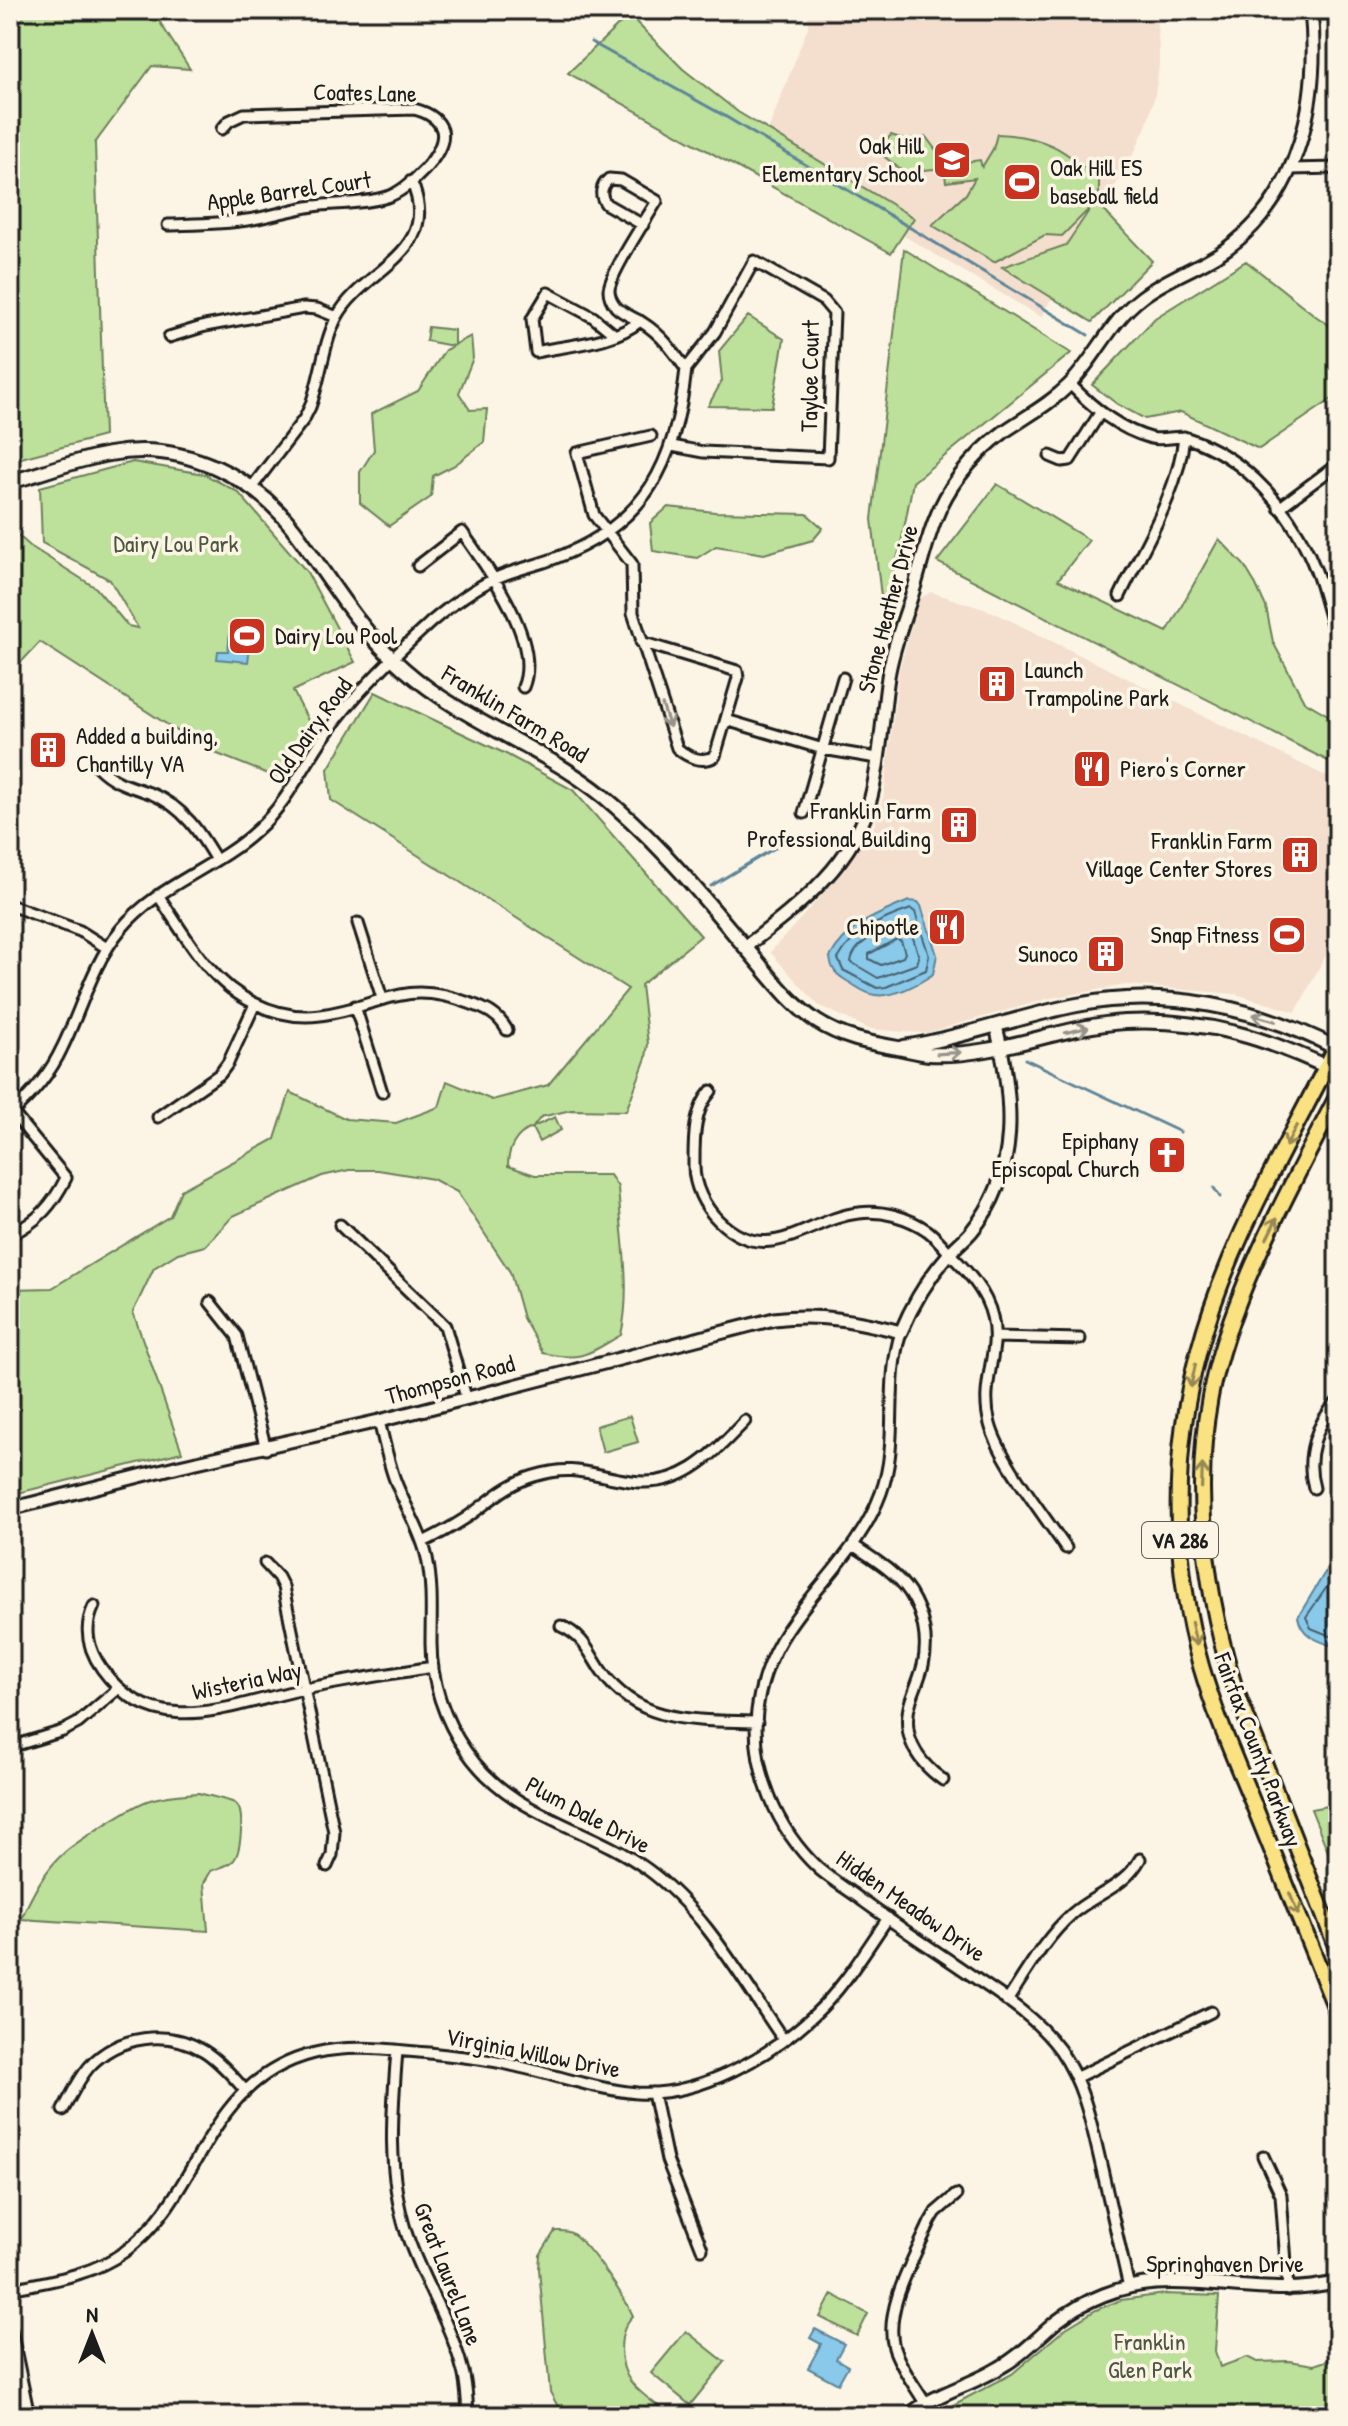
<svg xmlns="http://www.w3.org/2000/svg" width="1348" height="2426" font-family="'Patrick Hand',sans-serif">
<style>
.built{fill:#f4dfce}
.green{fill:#bde09a;stroke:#6c7e5b;stroke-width:2}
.water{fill:#89c9ea;stroke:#5d8498;stroke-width:2}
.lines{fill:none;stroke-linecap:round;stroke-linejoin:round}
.shore{stroke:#48616e;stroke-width:2}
.stream{stroke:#5d8498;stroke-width:3}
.minor-casing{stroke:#1c1c1c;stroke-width:15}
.tertiary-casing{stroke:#1c1c1c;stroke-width:17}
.secondary-casing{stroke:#1c1c1c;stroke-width:18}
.trunk-casing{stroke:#1c1c1c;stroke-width:20}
.minor{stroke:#fcf5e5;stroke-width:9}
.tertiary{stroke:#fcf5e5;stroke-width:11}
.secondary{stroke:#fcf5e5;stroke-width:12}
.trunk{stroke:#fae181;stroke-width:14}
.oneway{stroke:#97938b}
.oneway2{stroke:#968854}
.labels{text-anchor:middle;stroke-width:7;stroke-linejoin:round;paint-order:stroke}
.shield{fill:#fcf5e5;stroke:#5f5d58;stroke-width:2}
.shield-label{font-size:22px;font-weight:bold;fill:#1c1c1c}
.street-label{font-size:24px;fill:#1c1c1c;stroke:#fcf5e5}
.poi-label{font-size:24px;fill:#1c1c1c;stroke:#fcf5e5;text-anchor:end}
.park-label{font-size:24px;fill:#4c5742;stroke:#fcf5e5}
</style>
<rect width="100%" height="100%" fill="#fcf5e5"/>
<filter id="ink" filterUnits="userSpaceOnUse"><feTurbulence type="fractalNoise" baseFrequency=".0125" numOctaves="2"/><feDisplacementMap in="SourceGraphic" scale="16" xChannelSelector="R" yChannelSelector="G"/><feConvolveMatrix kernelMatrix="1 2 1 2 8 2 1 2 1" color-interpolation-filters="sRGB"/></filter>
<g filter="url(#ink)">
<!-- built -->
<path class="built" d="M808 10H1155L1159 44V66L1155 95 1147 124 1136 149 1041 317 760 151 809 24Z
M931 592 993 612 1338 782V932L1296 1012 1235 994 1126 985 1051 998 926 1033 903 1032 869 1029 818 1005 770 952 839 876 862 840 870 838 884 795 899 670 919 599Z"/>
<!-- green -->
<path class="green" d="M10 10H152L190 69 152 66 95 143 104 436 10 461Z
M629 15 683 69 738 112 914 218 891 253 568 73Z
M997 134C1045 136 1064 148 1099 181V198L1096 202 1152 261 1092 322 1002 267 1066 245 1092 206 1062 236 1045 235 994 262 932 225 966 194 975 178 946 182 944 168 904 172 877 151 891 135 906 140 926 137 938 153 943 167 944 165 980 160 982 167 993 149Z
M904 249 1071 353 913 482 901 544 883 614 872 519Z
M1246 261 1317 317 1338 331V395L1259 449 1181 412 1145 419 1117 404 1092 385 1155 318Z
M748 316 784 339 772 407 708 406 722 381 719 351Z
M428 327 454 330V345L471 336 473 358 459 393 470 410 487 409 484 442 455 465 433 476 431 497 389 526 360 503V472L374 450 371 414 418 391 445 350 453 346 426 341Z
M133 462 204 474 238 492 307 572 355 662 293 691 312 728 278 778 205 749 40 642 10 674V528L30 546 96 588 128 626 138 628 110 580 42 543 40 487Z
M997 484 1089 540 1058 580 1167 632 1219 539 1244 565 1256 585 1266 607 1273 642 1304 701 1338 721V766L937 562Z
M668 507 715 512 807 514 823 528 813 540 764 554 716 546 697 558 653 551 650 523Z
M375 692 506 754 573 790 701 936 641 985 648 1044 646 1058 626 1111 571 1110 541 1117 533 1127 555 1117 561 1130 539 1142 532 1128C515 1134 508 1150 508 1166L535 1175H610L618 1187C621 1234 632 1289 621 1335 588 1354 582 1362 543 1353L523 1318 510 1272 457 1192 433 1179 378 1170H349L322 1176 233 1216 205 1246 178 1253 154 1268 133 1312 182 1452 10 1495V1289L52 1288 170 1216 181 1190 275 1139 290 1092 346 1119 396 1123 439 1107 447 1081 492 1100 548 1085 628 989 331 800 328 769Z
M630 1416 638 1442 603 1452 596 1426Z
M199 1793C207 1796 231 1800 236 1804 245 1811 241 1851 234 1860 229 1866 218 1868 211 1871L204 1883 208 1931 21 1919C32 1895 45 1869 65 1852 78 1841 135 1804 150 1800 166 1795 182 1794 199 1793Z
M1338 1804V1877L1311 1809Z
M555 2231C561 2231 567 2230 573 2234 590 2246 625 2297 633 2316 617 2331 618 2365 631 2382 641 2395 658 2405 670 2416H563L550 2392 539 2269 540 2255Z
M832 2294 868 2314 857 2336 820 2317Z
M1165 2294 1219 2296 1215 2351 1220 2367 1247 2357 1257 2362 1289 2361 1314 2365 1338 2357V2416H932L1012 2374 1066 2328 1096 2310 1121 2300Z
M686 2331 725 2362 690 2405 651 2373Z"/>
<!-- water -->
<path class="water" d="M231 623 264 625 262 647 250 646 248 662 217 659 218 651H228Z
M909 901 918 902 921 906 937 955 933 974C919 984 893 998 875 995 865 994 856 986 847 981 837 975 831 970 830 957 848 925 876 915 909 901Z
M1338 1561V1648C1320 1641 1302 1638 1298 1617L1324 1574Z
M815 2329 844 2344 836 2359 848 2366 838 2384 808 2368 821 2344 810 2338Z"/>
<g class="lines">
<!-- shore -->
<path class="shore" d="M911 909 915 912 929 956 926 970 886 987 877 988 843 970 838 959C853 931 882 919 911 909Z
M905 923 909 925 919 957 917 964 878 978 851 962C854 940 886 930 905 923Z
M897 939 901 941 905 953 903 957 881 965 869 959V954Z
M1338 1571 1306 1617 1311 1628 1338 1639"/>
<!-- stream -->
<path class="stream" d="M591 42 723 115 1088 335
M711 886 778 846 802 838 828 841
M1025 1059 1180 1132
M1214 1188 1220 1197"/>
<defs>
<path id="minor" d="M1290 169 1338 168
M168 225C194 224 221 224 247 220 270 217 291 209 314 206 338 203 363 204 387 197 407 191 448 153 442 130 438 117 426 112 414 109L244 114 229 121 222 129
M643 225 606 204C599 195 601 186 609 179L621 180 657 201C647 218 610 273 609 290 609 296 612 302 616 307 623 314 635 318 643 323 662 335 673 351 686 369
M615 335 593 317 548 293 532 319 536 352C568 345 614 343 640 321
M169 337 205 326 304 308 317 309 337 317
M1070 384C1092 407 1118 429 1151 438 1163 441 1177 435 1187 438 1247 457 1294 513 1316 571 1325 594 1329 619 1338 641
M672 446 703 452 828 458 834 313 824 301 754 261 715 332 686 369
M1050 456 1062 461 1070 460 1100 413
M252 487 304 419 310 407C321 378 323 344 337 317 363 268 444 253 411 181
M1279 508 1338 464
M418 566 462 532C488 568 542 642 523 687
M1120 596C1144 545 1178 494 1184 437
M641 642 737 671 738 678 715 756C702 764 687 757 677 748L633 613 632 564 594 515 577 453 651 436
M726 720 823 749 877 758
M98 767C115 784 131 786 152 794 184 807 200 833 216 860
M804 813 843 678
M158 895C185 935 209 982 254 1003 274 1013 298 1018 320 1015 382 1007 401 978 469 1003 486 1009 498 1014 507 1030
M10 905 80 931 107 948
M358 923 382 998
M355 1006 382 1092
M711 1091C693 1111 694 1140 694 1166 694 1186 704 1206 718 1220 769 1270 808 1218 859 1213 882 1210 908 1217 928 1231 937 1238 945 1248 953 1257 980 1284 1000 1311 993 1352 989 1378 983 1398 990 1424 999 1459 1044 1515 1066 1548
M10 1114C32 1095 50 1074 62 1048 82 1008 92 964 121 929 158 884 216 869 257 830 286 804 302 769 324 737 353 695 393 657 431 622 450 606 473 589 496 578 514 570 534 566 553 559 646 525 676 463 686 369
M158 1117 220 1074 228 1063 255 1004
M340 1225 445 1326 466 1397
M10 1235C38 1221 52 1206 66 1178L12 1112
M210 1302 237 1336 266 1449
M901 1332C884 1385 900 1441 881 1493 850 1577 768 1614 757 1711 751 1769 776 1829 819 1869 833 1881 849 1890 863 1901 900 1928 939 1953 978 1980 1008 2000 1038 2020 1060 2050 1085 2086 1092 2127 1102 2169 1111 2208 1120 2247 1129 2287
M995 1337 1080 1339
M379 1421C384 1441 388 1461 395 1480 405 1507 421 1530 427 1558 433 1587 431 1615 431 1643 431 1681 444 1720 466 1751 511 1817 586 1825 647 1869 705 1911 742 1980 783 2039
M1314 1488C1305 1457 1316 1423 1338 1401
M423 1542C438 1535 452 1527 466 1518 489 1502 506 1484 534 1476 576 1463 592 1476 631 1481 682 1489 713 1454 745 1421
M853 1545C874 1559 896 1572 910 1593 923 1614 929 1640 923 1665 920 1677 915 1688 911 1700 900 1734 916 1761 943 1780
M265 1563 278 1577 283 1587 334 1832 332 1855 327 1866
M94 1606C83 1629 88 1649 102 1669 156 1744 233 1703 305 1689 347 1680 390 1674 433 1667
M561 1626C584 1636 589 1653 602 1672 639 1725 699 1720 757 1722
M10 1747 63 1731 78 1723 119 1688
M1007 2001C1027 1971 1045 1938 1072 1914 1095 1894 1125 1887 1140 1859
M397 2051C392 2112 387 2172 406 2232 421 2279 450 2321 462 2368 467 2383 467 2400 468 2416
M1077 2077 1211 2012
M653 2093 667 2160 702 2249
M63 2110C71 2096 78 2080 89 2067 118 2035 168 2029 204 2051 220 2061 233 2077 245 2090
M1263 2156 1281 2195 1288 2290
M10 2289C49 2281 91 2276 124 2252 204 2194 202 2081 315 2053 352 2044 391 2050 429 2053 455 2056 481 2058 507 2064 550 2073 593 2089 637 2093 699 2097 771 2056 815 2014 844 1987 865 1951 888 1918
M925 2403C915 2386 900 2367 894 2348 883 2309 915 2257 930 2222L936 2212 956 2195"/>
<path id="tertiary" d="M745 947C797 907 855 864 871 797 881 758 882 717 888 677 893 643 908 611 917 578 927 543 935 508 958 478 971 461 987 444 1005 431 1027 416 1050 404 1069 385 1096 358 1110 321 1142 297 1168 277 1199 268 1226 249 1301 196 1320 97 1311 10
M10 1509 179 1466 379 1421 774 1319C819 1313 858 1321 901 1332 913 1303 928 1278 949 1254 956 1246 964 1240 971 1232 1021 1172 1013 1097 996 1026
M10 2330 28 2416
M908 2416C935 2393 970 2386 999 2368 1021 2356 1037 2338 1056 2322 1084 2300 1121 2285 1156 2283 1218 2279 1277 2298 1338 2282"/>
<path id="secondary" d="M10 482C43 473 75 460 109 454 185 440 258 477 301 539 332 584 362 633 404 669 469 726 553 750 616 807 664 849 705 899 745 947 768 973 787 1001 816 1021 842 1038 869 1043 898 1048 909 1050 919 1053 929 1054 996 1058 1059 1026 1125 1022 1205 1018 1267 1038 1338 1072
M904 1047C963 1038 1019 1016 1077 1005 1165 987 1260 1008 1338 1049"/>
<path id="trunk" d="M1338 1043C1289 1143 1228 1241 1199 1350 1171 1452 1172 1564 1201 1666 1216 1718 1239 1768 1259 1818 1286 1884 1312 1949 1338 2014
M1338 1095C1292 1185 1228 1298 1210 1397 1192 1494 1206 1593 1234 1686L1338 1951"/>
</defs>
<!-- minor casing -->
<use href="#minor" class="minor-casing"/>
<!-- tertiary casing -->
<use href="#tertiary" class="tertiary-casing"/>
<!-- secondary casing -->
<use href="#secondary" class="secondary-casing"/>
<!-- trunk casing -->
<use href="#trunk" class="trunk-casing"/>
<!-- minor -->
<use href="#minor" class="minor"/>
<!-- tertiary -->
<use href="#tertiary" class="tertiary"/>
<!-- secondary -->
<use href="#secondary" class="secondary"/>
<!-- trunk -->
<use href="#trunk" class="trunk"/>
</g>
<!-- one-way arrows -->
<defs><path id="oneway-shaft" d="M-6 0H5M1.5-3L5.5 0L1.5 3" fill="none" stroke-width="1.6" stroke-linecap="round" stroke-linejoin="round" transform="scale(2)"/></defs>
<g class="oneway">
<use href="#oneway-shaft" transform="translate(666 716) rotate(71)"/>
<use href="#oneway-shaft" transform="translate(1264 1018) rotate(-164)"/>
<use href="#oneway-shaft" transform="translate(1077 1030) rotate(-13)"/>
<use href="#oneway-shaft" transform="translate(949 1053) rotate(-4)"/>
</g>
<g class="oneway2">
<use href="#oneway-shaft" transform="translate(1291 1136) rotate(117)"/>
<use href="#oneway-shaft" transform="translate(1272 1228) rotate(-64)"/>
<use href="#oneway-shaft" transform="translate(1193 1376) rotate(102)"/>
<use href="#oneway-shaft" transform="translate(1202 1476) rotate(-88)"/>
<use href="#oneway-shaft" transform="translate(1194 1634) rotate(77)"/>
<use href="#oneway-shaft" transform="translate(1294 1904) rotate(68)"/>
</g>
</g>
<!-- icons -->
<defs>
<symbol id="school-square" viewBox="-11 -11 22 22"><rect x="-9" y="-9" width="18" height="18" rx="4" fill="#c8321e" stroke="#fcf5e5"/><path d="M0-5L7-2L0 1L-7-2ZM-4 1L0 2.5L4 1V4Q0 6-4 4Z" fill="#fff"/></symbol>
<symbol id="stadium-square" viewBox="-11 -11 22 22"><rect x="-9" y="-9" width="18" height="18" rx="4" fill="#c8321e" stroke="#fcf5e5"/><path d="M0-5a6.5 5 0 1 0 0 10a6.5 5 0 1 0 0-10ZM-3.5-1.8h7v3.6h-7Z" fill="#fff"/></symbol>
<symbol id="building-square" viewBox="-11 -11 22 22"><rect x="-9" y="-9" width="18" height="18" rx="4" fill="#c8321e" stroke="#fcf5e5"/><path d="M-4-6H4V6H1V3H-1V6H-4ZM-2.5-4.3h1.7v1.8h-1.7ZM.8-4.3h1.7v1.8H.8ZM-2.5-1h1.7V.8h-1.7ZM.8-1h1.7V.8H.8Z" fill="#fff"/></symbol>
<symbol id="restaurant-square" viewBox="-11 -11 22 22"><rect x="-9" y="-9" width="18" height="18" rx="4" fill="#c8321e" stroke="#fcf5e5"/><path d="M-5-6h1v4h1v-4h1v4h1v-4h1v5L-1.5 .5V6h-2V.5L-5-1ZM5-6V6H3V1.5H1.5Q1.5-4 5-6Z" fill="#fff"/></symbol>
<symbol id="church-square" viewBox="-11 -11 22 22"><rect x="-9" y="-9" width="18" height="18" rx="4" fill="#c8321e" stroke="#fcf5e5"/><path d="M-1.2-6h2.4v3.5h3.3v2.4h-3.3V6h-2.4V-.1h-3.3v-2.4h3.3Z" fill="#fff"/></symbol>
</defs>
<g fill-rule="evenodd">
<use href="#school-square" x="930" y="138" width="44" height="44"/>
<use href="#stadium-square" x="1000" y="160" width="44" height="44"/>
<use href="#stadium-square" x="225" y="614" width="44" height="44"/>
<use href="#building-square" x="975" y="662" width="44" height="44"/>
<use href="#building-square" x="26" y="728" width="44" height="44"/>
<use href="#restaurant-square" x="1070" y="747" width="44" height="44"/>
<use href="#building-square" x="937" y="803" width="44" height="44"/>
<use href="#building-square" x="1278" y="833" width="44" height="44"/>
<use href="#restaurant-square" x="925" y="905" width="44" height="44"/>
<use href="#stadium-square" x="1265" y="913" width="44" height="44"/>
<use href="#building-square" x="1084" y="932" width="44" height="44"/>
<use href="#church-square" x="1145" y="1133" width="44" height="44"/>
</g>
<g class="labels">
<!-- shield labels -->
<rect class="shield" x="1142" y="1522" width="76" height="36" rx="6"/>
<g class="shield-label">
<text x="1180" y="1548">VA 286</text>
</g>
<!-- street labels -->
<g class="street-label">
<text transform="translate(365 93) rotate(1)" y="8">Coates Lane</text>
<text transform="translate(289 191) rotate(-8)" y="8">Apple Barrel Court</text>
<text transform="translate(810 376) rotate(-89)" y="8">Tayloe Court</text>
<text transform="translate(888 609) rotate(-75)" y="8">Stone Heather Drive</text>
<text transform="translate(515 714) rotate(31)" y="8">Franklin Farm Road</text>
<text transform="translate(310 731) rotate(-54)" y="8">Old Dairy Road</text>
<text transform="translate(450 1380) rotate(-15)" y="8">Thompson Road</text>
<text transform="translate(247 1681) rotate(-12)" y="8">Wisteria Way</text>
<text transform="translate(1258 1750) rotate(69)" y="8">Fairfax County Parkway</text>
<text transform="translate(588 1815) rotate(28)" y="8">Plum Dale Drive</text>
<text transform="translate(911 1906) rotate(35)" y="8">Hidden Meadow Drive</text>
<text transform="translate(533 2053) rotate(11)" y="8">Virginia Willow Drive</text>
<text x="1225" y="2272">Springhaven Drive</text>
<text transform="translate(448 2274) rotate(69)" y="8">Great Laurel Lane</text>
</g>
<!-- poi labels -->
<g class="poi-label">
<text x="924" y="154">Oak Hill<tspan x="924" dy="28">Elementary School</tspan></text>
<text x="1050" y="176" text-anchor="start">Oak Hill ES<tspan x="1050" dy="28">baseball field</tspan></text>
<text x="275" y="644" text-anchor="start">Dairy Lou Pool</text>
<text x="1025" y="678" text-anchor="start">Launch<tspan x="1025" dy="28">Trampoline Park</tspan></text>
<text x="76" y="744" text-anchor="start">Added a building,<tspan x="76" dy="28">Chantilly VA</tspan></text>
<text x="1120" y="777" text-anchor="start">Piero's Corner</text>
<text x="931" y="819">Franklin Farm<tspan x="931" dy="28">Professional Building</tspan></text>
<text x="1272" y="849">Franklin Farm<tspan x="1272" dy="28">Village Center Stores</tspan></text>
<text x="919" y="935">Chipotle</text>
<text x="1259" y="943">Snap Fitness</text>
<text x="1078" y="962">Sunoco</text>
<text x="1139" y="1149">Epiphany<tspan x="1139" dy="28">Episcopal Church</tspan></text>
</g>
<!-- park labels -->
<g class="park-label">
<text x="176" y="552">Dairy Lou Park</text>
<text x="1150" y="2350">Franklin<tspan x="1150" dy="28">Glen Park</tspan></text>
</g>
</g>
<!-- margin -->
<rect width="1348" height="2426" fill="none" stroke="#fcf5e5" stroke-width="40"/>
<rect x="20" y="20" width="1308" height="2386" fill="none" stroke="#1c1c1c" stroke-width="3" filter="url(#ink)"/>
<!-- north arrow -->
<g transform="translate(92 2334)" stroke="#fcf5e5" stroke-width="6" paint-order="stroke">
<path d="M0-6L14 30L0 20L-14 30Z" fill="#1c1c1c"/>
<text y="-12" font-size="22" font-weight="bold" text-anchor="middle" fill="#1c1c1c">N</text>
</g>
</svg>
